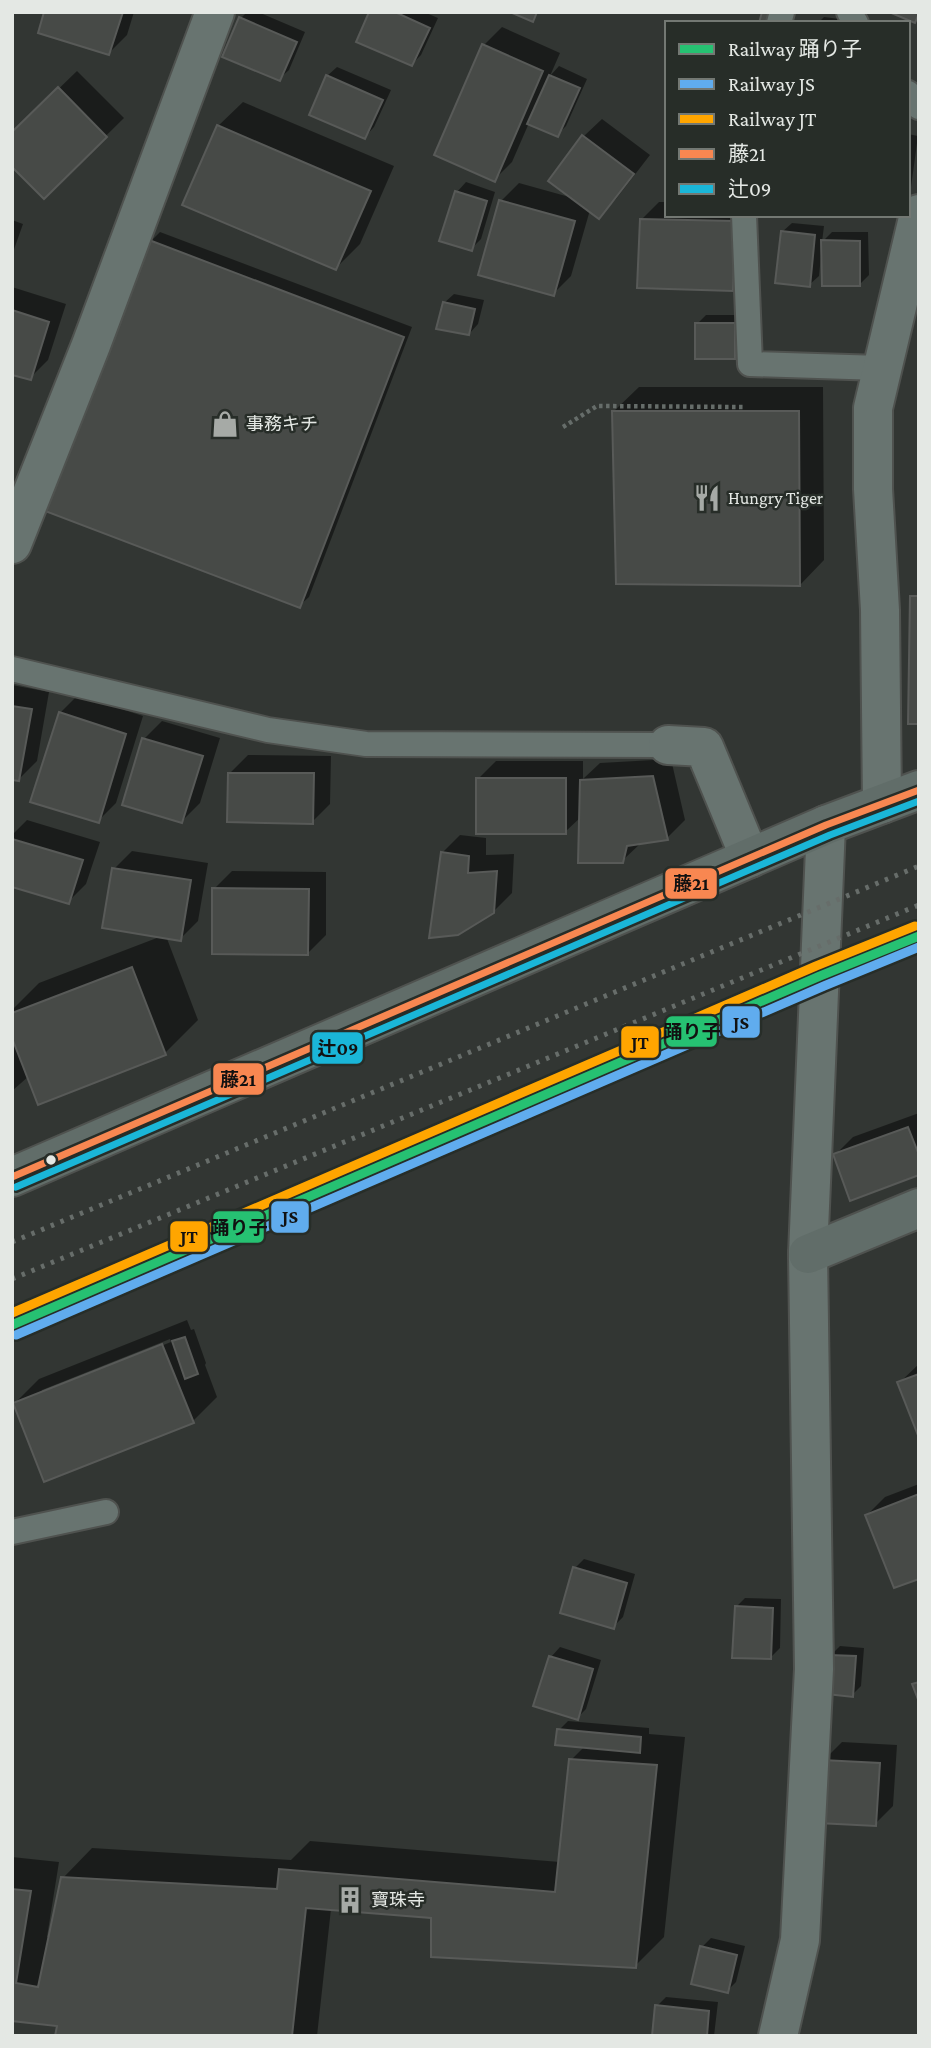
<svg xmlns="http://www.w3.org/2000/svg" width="931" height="2048" font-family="'Crimson Pro','Noto Sans JP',serif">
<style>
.shadow{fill:#0007;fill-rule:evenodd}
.building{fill:#474a47;stroke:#585a58;stroke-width:2}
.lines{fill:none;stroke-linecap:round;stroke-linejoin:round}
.lane-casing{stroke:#4f524f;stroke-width:28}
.street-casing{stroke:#4f524f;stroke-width:42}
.secondary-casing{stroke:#4f524f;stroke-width:42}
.path{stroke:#666d6a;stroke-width:4.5;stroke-dasharray:3.5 3.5;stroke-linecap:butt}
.lane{stroke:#687470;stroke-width:24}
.street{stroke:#687470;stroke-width:38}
.secondary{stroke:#616d69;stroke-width:38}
.rail{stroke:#676d6a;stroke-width:5;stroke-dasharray:3.5 7;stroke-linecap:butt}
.bus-1-casing{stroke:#272d28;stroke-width:12}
.bus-2-casing{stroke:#272d28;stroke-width:12}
.bus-1{stroke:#f88751;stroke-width:7}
.bus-2{stroke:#1ab6d8;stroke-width:7}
.rail-1-casing{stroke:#272d28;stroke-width:14}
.rail-2-casing{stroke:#272d28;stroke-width:14}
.rail-3-casing{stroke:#272d28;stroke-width:14}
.rail-1{stroke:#26c172;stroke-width:9}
.rail-2{stroke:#60acee;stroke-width:9}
.rail-3{stroke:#ffa500;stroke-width:9}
.bus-dot{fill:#e4e8e4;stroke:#272d28;stroke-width:2.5}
.labels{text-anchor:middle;stroke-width:5;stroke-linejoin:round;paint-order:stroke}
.poi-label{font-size:18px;fill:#e4e8e4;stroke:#272d28;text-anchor:start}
.line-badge{stroke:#272d28;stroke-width:2.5}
.pale-badge-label{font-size:19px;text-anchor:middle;font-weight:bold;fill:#111}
</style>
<rect width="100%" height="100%" fill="#323633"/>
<!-- shadow -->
<path class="shadow" d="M46 12H134L127 35 109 53Z
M247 12H258L305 32 289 70 279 79 241 18Z
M371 12H424L438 18 421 55 412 64Z
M824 17 856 21 855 23H818Z
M502 27 560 53 550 76 559 66 587 79 566 126 557 135 529 123 512 162 494 180 484 45Z
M337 67 391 90 374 127 365 137 327 76Z
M77 71 124 118 44 197 12 134Z
M243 102 394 166 360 244 336 268 218 126Z
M602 119 650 155 616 199 599 217 590 210 571 276 553 294 501 201 519 183 573 198 584 136Z
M908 134 918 136 911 187 908 190Z
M466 182 495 192 481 239 471 249 457 192Z
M659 202H667V215H751L750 271 732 289 641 220Z
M12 220 23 224 12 255Z
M792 223 824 226 822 242 832 232H868L869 275 860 284 821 256 819 276 809 285 782 232Z
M160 232 412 327 309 597 299 606 151 241Z
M12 287 66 304 48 360 30 378 12 373Z
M454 294 484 300 478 324 469 334 444 303Z
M706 315H743V348L734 357 697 324Z
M639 387H823L824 560 800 585 614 411Z
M12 685 49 692 37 761 19 779 12 778Z
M78 695 143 716 116 803 98 821 60 713Z
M162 721 220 738 200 803 182 821 144 739Z
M248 755 331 756 330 804 312 822 230 773Z
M671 759 685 820 667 838 641 843 622 861 581 817 565 832 478 779 496 761H583V779L600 763Z
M27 820 100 842 86 884 68 902 12 885V835Z
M460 835 486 838V855L514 854 512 893 493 912 442 853Z
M132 851 208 863 198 921 180 939 166 936 198 1020 165 1053 29 1076 12 1091V1010L39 983 162 936 114 869Z
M232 871 326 872V935L308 953 214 889Z
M919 1113V1173L835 1155 853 1137Z
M187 1320 191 1330 194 1329 206 1363 205 1365 217 1397 193 1421 15 1403 39 1379ZM170 1339 171 1342 42 1393V1390Z
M919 1364V1433L899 1383Z
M919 1484V1577L867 1515 885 1497Z
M584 1559 635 1574 623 1617 613 1627 575 1568Z
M745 1598 781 1599 780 1648 770 1658 736 1607Z
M840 1646 864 1648 861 1686 852 1695 831 1655Z
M560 1647 601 1660 586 1709 577 1718 551 1657Z
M568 1721 649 1728V1734L685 1737 664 1937 635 1966 433 1917 331 1909 317 2036H57L59 2024 12 2020V1857L59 1862 47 1937H50L63 1878 92 1848 291 1860 310 1841 560 1862 571 1760 585 1746 559 1730Z
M842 1742 897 1745 893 1806 875 1824 824 1760Z
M711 1938 745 1946 736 1982 727 1991 702 1947Z
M666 1997 718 2002 714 2036H653L657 2006Z"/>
<!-- building -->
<path class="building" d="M44 12H123L109 55 38 33Z
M369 12H395L430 28 412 66 356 42Z
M510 12H537L533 22Z
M762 12H779L776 23H759Z
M889 12H919V13L915 23Z
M239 17 297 42 280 81 222 57Z
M482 44 543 71 495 182 434 155Z
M326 75 383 100 365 139 309 115Z
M549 75 580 88 558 137 527 124Z
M58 87 107 137 44 199 12 167V132Z
M217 125 371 191 336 270 182 205Z
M582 135 634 174 599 219 548 181Z
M455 191 487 201 472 251 439 241Z
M499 200 575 221 554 296 478 275Z
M640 219 735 221 733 291 637 288Z
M781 231 815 235 810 287 775 283Z
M149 240 404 337 300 608 45 511Z
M821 240 860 241V286H822Z
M443 302 475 309 469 335 436 329Z
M12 310 49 322 31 380 12 375Z
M695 323H735V359H695Z
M612 411H799L800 586 616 584Z
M910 596H919V724H908Z
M12 706 32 709 19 781 12 780Z
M59 712 126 734 99 823 30 802Z
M142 738 203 756 182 823 122 805Z
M228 773H314L313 824 227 822Z
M653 776 668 840 627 846 623 863H578L580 780Z
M476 778H566V834H476Z
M12 839 83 860 69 904 12 887Z
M441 852 469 856 468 873 497 871 494 913 458 935 429 938Z
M112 868 191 880 181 941 102 928Z
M212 888 309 889 308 955 212 954Z
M132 967 166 1055 38 1105 12 1038V1013Z
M908 1127 919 1155V1175L850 1201 833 1154Z
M185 1337 198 1374 185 1379 172 1341Z
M162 1344 194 1423 44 1482 13 1403Z
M919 1374V1438L897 1382Z
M919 1494V1579L894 1588 865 1515Z
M573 1567 627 1583 614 1629 560 1613Z
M735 1606 773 1608 771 1659 732 1658Z
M829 1655 856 1656 853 1697 827 1694Z
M549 1656 593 1669 578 1720 533 1706Z
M919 1682V1702L912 1684Z
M557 1729 641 1737 640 1753 555 1745Z
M569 1759 657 1765 636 1968 431 1957V1918L306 1908 292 2036H55L57 2026 12 2021V1889L31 1891 16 1983 38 1987 61 1877 277 1889 279 1869 555 1892Z
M822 1760 880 1763 876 1826 818 1823Z
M700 1946 737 1955 728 1993 691 1984Z
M655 2005 709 2011 707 2036H652Z"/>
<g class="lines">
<defs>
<path id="lane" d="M849 12 856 23
M779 23 782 12
M908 93 919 107
M744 215 750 364 881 368
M12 669 268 730 366 744 668 745
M12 1532 106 1512"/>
<path id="street" d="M12 544 91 345 215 12
M668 745 704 747 750 858
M882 804 880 610 873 489V408L919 214
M778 2036 800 1940 814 1669 808 1254 826 825"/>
<path id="secondary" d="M12 1177 826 825 919 790
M808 1254 919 1208"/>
</defs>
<!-- lane casing -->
<use href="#lane" class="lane-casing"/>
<!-- street casing -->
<use href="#street" class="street-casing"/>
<!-- secondary casing -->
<use href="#secondary" class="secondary-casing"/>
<!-- path -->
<path class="path" d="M563 427 597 406 743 407"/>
<!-- lane -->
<use href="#lane" class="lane"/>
<!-- street -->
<use href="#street" class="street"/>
<!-- secondary -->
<use href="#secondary" class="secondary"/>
<!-- rail -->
<path class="rail" d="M12 1242 919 866
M12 1279 919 905"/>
<defs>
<path id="bus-1" d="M12 1177 826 825 919 790"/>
<path id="bus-2" d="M16 1187 830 835 919 801"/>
</defs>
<!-- bus-1 casing -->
<use href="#bus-1" class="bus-1-casing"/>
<!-- bus-2 casing -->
<use href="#bus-2" class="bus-2-casing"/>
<!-- bus-1 -->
<use href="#bus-1" class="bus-1"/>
<!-- bus-2 -->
<use href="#bus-2" class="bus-2"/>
<defs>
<path id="rail-1" d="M12 1325 820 976 919 936"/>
<path id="rail-2" d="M16 1335 824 986 919 947"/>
<path id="rail-3" d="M12 1313 816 966 915 926"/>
</defs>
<!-- rail-1 casing -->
<use href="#rail-1" class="rail-1-casing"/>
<!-- rail-2 casing -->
<use href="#rail-2" class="rail-2-casing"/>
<!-- rail-3 casing -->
<use href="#rail-3" class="rail-3-casing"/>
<!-- rail-1 -->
<use href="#rail-1" class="rail-1"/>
<!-- rail-2 -->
<use href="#rail-2" class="rail-2"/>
<!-- rail-3 -->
<use href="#rail-3" class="rail-3"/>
</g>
<!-- icons -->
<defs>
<symbol id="shop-bare" viewBox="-9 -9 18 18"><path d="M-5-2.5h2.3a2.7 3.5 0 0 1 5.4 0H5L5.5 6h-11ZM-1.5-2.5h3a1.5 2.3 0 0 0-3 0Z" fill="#a6aaa6" stroke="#272d28" stroke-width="2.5" paint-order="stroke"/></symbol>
<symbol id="restaurant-bare" viewBox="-9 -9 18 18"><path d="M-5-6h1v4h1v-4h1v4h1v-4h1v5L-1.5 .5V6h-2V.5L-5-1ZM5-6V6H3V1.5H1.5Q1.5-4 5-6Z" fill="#a6aaa6" stroke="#272d28" stroke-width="2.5" paint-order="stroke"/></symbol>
<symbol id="building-bare" viewBox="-9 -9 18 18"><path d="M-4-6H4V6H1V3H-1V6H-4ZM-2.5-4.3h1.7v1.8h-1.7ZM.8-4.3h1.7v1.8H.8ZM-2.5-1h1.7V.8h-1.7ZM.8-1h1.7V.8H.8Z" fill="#a6aaa6" stroke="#272d28" stroke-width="2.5" paint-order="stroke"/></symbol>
</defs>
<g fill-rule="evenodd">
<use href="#shop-bare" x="206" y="405" width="38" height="38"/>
<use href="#restaurant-bare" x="688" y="479" width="38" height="38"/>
<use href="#building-bare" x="331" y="1881" width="38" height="38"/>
</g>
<!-- markers -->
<circle class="bus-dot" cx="51" cy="1160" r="6"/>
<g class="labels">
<!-- poi labels -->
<g class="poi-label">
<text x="246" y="430">事務キチ</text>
<text x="728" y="504">Hungry Tiger</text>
<text x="371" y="1906">寶珠寺</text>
</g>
</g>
<g class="line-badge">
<rect x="664" y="867" width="54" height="33" rx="7" fill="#f88751"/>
<rect x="721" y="1005" width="40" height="34" rx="7" fill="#60acee"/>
<rect x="665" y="1015" width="53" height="33" rx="7" fill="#26c172"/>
<rect x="620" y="1025" width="40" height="34" rx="7" fill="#ffa500"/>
<rect x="311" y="1031" width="53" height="34" rx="7" fill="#1ab6d8"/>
<rect x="212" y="1062" width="53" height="34" rx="7" fill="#f88751"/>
<rect x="270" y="1200" width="40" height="34" rx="7" fill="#60acee"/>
<rect x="212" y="1210" width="53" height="34" rx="7" fill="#26c172"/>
<rect x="169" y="1220" width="40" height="33" rx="7" fill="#ffa500"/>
</g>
<g class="pale-badge-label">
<text x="691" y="890">藤21</text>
<text x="741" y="1029">JS</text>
<text x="692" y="1038">踊り子</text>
<text x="640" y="1049">JT</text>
<text x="338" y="1055">辻09</text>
<text x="238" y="1086">藤21</text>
<text x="290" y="1223">JS</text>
<text x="239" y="1234">踊り子</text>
<text x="189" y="1243">JT</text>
</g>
<!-- border -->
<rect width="931" height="2048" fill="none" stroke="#e4e8e4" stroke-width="28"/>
<!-- legend -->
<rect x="665" y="21" width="245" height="196" fill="#272d28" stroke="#737873" stroke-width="2"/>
<rect x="679" y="44" width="35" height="10" fill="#26c172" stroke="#737873" stroke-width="2"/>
<text x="728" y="56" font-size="21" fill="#e4e8e4">Railway 踊り子</text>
<rect x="679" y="79" width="35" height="10" fill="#60acee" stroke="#737873" stroke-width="2"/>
<text x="728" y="91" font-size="21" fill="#e4e8e4">Railway JS</text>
<rect x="679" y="114" width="35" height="10" fill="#ffa500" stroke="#737873" stroke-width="2"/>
<text x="728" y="126" font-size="21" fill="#e4e8e4">Railway JT</text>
<rect x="679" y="149" width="35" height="10" fill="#f88751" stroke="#737873" stroke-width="2"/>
<text x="728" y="161" font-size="21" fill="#e4e8e4">藤21</text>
<rect x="679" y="184" width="35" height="10" fill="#1ab6d8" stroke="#737873" stroke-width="2"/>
<text x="728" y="196" font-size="21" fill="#e4e8e4">辻09</text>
</svg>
